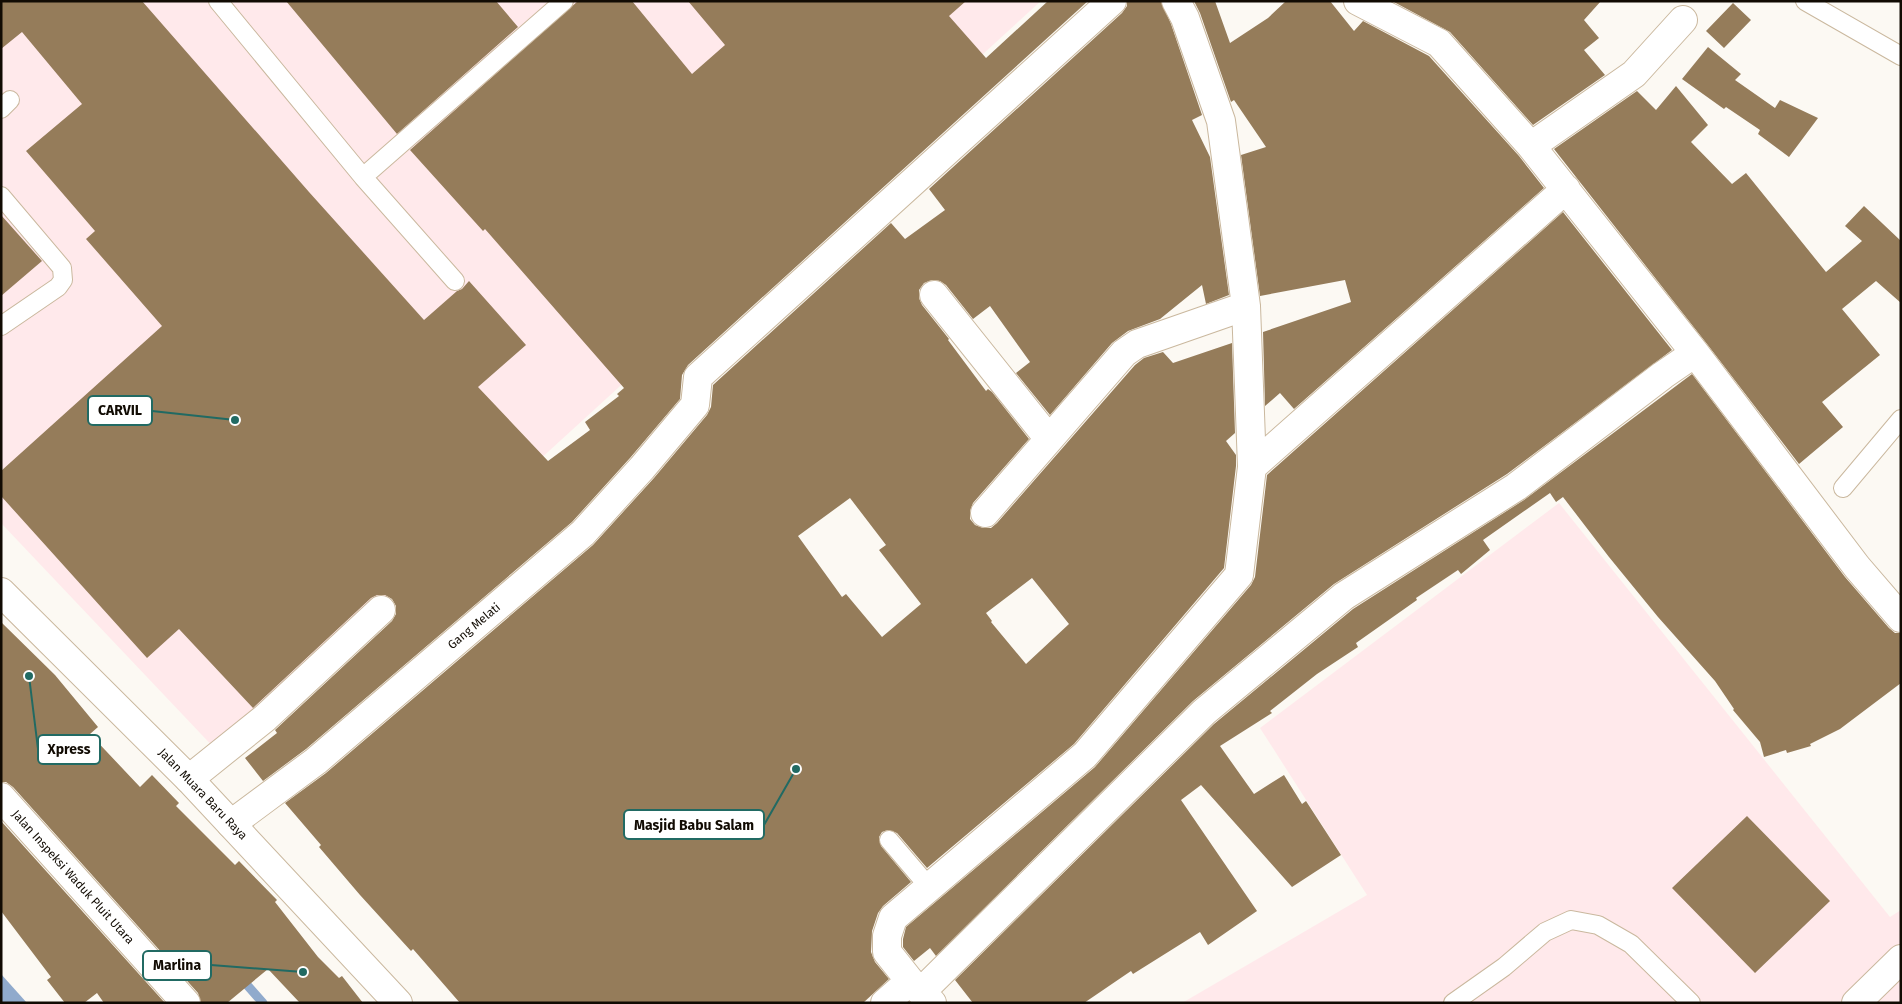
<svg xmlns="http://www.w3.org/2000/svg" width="1902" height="1004" font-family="'Fira Sans',sans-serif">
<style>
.industrial{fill:#ffe9eb}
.water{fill:#90aacc}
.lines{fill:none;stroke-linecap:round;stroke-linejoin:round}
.stream{stroke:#90aacc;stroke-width:9}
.building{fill:#957c5a;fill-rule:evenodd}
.service-casing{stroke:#cab89e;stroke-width:20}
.minor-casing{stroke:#cab89e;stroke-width:30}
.tertiary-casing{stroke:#cab89e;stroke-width:30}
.service{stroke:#fff;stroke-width:18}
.minor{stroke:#fff;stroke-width:28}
.tertiary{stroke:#fff;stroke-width:28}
.labels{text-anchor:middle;stroke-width:4;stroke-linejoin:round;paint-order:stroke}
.street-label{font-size:12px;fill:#110b03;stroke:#fff}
.leader{fill:none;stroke:#216a63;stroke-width:2}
.callout-dot{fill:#216a63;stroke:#fff;stroke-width:2}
.callout{fill:#fff;stroke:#216a63;stroke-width:2}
.callout-label{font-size:14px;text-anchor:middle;font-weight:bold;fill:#110b03}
</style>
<rect width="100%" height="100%" fill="#fcf9f3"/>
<!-- industrial -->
<path class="industrial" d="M1 1H1041L219 753 1 523Z
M1559 503 1890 917 1901 910V1003H1182L1367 895 1260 728Z"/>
<!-- water -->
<path class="water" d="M1 974 27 1003H1Z"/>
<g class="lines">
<!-- stream -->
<path class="stream" d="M240 977 263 1003"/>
</g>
<!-- building -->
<path class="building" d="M1 1H142L309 192 424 320 457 291 462 289 469 281 526 345 478 387 548 461 590 430 585 422 619 396 617 394 624 388 485 229 483 231 410 150 578 1H632L692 74 725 45 688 1H966L949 16 986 58 1048 1H1088L688 365 682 375 680 399 630 458 572 522 306 749 263 781 245 758 277 733 275 730 392 621 396 614V606L392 599 385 595H377L371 598 253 708 179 629 147 658 1 496V471L162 326 86 239 95 231 26 151 82 104 22 32 1 49Z
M286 1H496L518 27 397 134Z
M1127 1H1161L1171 24 1202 115 1192 120 1210 157 1229 295 1206 304 1202 285 1160 319 1128 331 1112 343 1050 415 1016 373 1030 362 990 306 973 319 946 285 940 281 932 280 924 283 919 290V298L922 305 949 339 948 340 986 391 988 389 992 392 1029 439 973 503 970 511V519L975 525 983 528H991L997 523 1135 365 1144 358 1163 352 1173 363 1232 343 1235 433 1226 441 1236 455V466L1224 568 1074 744 927 868 897 833 888 830 882 832 879 837 881 846 911 882 883 906 878 913 872 931 871 952 875 962 889 979 863 1003H460L413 949 411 951 360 895 319 847 321 845 285 803 326 773 593 545 654 478 707 415 711 407 713 385 891 223 905 239 945 210 929 189 1122 13 1127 6ZM850 498 886 545 879 550 921 604 882 637 846 594 842 597 798 536ZM1032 578 1069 624 1026 664 991 622 992 621 986 613Z
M1194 1H1215L1230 43 1268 18 1286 1H1330L1354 31 1363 21 1429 56 1519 156 1544 188 1294 409 1280 393 1265 406 1263 332 1351 302 1345 280 1260 296 1241 155 1266 147 1234 100 1231 102 1200 13Z
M1392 1H1601L1584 20 1599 38 1584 50 1605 75 1533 125 1450 32Z
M1733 3 1751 20 1724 48 1706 31Z
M1708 47 1741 74 1735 80 1775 108 1780 100 1818 118 1789 157 1758 134 1760 130 1726 107 1724 109 1682 79Z
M1676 86 1708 125 1691 142 1732 184 1746 173 1826 272 1862 241 1845 226 1864 206 1901 241V303L1876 281 1842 309 1880 355 1822 402 1843 427 1799 464 1707 344 1554 149 1637 91 1656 110Z
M1563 212 1672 350 1507 474 1334 584 1193 701 936 956 930 948 914 961 903 947V939L906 927 1095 767 1251 585 1255 577 1267 475Z
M1 215 42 261 1 296Z
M1692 374 1845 577 1889 628 1895 633H1901V683L1840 729 1810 744 1811 746 1787 753 1786 750 1764 757 1760 742 1733 710 1734 709 1715 681 1658 617 1609 557 1563 497 1556 502 1550 493 1483 540 1490 550 1461 574 1458 570 1416 598 1417 600 1356 643 1358 647 1317 674 1270 711 1272 713 1220 746 1254 794 1284 775 1302 804 1306 801 1341 855 1292 887 1201 785 1181 800 1257 911 1208 945 1200 932 1133 974 1131 971 1084 1003H973L955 980 1214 724 1353 609 1524 500Z
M1 622 55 675 98 727 90 734 140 787 152 775 179 803 176 806 235 865 239 861 277 900 275 902 318 957 339 978 342 976 363 1003H300L268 969 227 1003H201L198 993 13 787 6 782H1Z
M1747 816 1830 901 1755 973 1672 888Z
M1 821 165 1003H104L97 993 84 1003H65L47 980 51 977 1 911Z"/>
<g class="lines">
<defs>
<path id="service" d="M218 1 363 177 455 281
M1805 1 1901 56
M1 109 10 100
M363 177 564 1
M1 196 62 268 63 280 58 287 1 326
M1843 488 1901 419
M889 840 929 887
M1453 1003 1504 967 1545 932 1571 920 1598 925 1631 944 1691 1003"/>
<path id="minor" d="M1358 1 1439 43 1531 146 1695 353 1857 567 1901 618
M1531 146 1634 74 1683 20
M934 295 1049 439
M1252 467 1566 189
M985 513 1124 353 1137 344 1246 306
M189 779 265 718 381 610
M1 797 186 1003
M231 824 316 761 583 533 642 468 695 405 698 377 1112 1
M921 992 1204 712 1344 596 1516 487 1663 375 1695 353
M885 1003 910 981
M932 1003 910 981 887 952V936L893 918 1085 755 1239 575 1252 467 1246 306 1221 121 1185 18 1176 1
M1856 1003 1901 959"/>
<path id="tertiary" d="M1 592 189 779 398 1003"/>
</defs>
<!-- service casing -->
<use href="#service" class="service-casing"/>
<!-- minor casing -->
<use href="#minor" class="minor-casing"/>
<!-- tertiary casing -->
<use href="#tertiary" class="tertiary-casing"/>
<!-- service -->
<use href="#service" class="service"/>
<!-- minor -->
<use href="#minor" class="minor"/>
<!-- tertiary -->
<use href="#tertiary" class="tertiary"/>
</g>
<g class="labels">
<!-- street labels -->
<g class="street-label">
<text transform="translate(474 626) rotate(-40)" y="4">Gang Melati</text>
<text transform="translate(203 794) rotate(46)" y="4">Jalan Muara Baru Raya</text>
<text transform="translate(73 877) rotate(48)" y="4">Jalan Inspeksi Waduk Pluit Utara</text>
</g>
</g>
<!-- callouts -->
<path class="leader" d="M235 420L152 411M29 676L38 749M796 769L764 825M303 972L211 965"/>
<g class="callout-dot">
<circle cx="235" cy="420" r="5"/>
<circle cx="29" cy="676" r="5"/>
<circle cx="796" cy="769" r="5"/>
<circle cx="303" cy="972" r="5"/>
</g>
<g class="callout">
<rect x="88" y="396" width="64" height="29" rx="5"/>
<rect x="38" y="735" width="62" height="29" rx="5"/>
<rect x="624" y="810" width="140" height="29" rx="5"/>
<rect x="143" y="951" width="68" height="29" rx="5"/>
</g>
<g class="callout-label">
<text x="120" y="415">CARVIL</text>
<text x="69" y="754">Xpress</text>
<text x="694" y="830">Masjid Babu Salam</text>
<text x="177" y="970">Marlina</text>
</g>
<!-- border -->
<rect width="1902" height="1004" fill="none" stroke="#110b03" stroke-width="5"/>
</svg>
